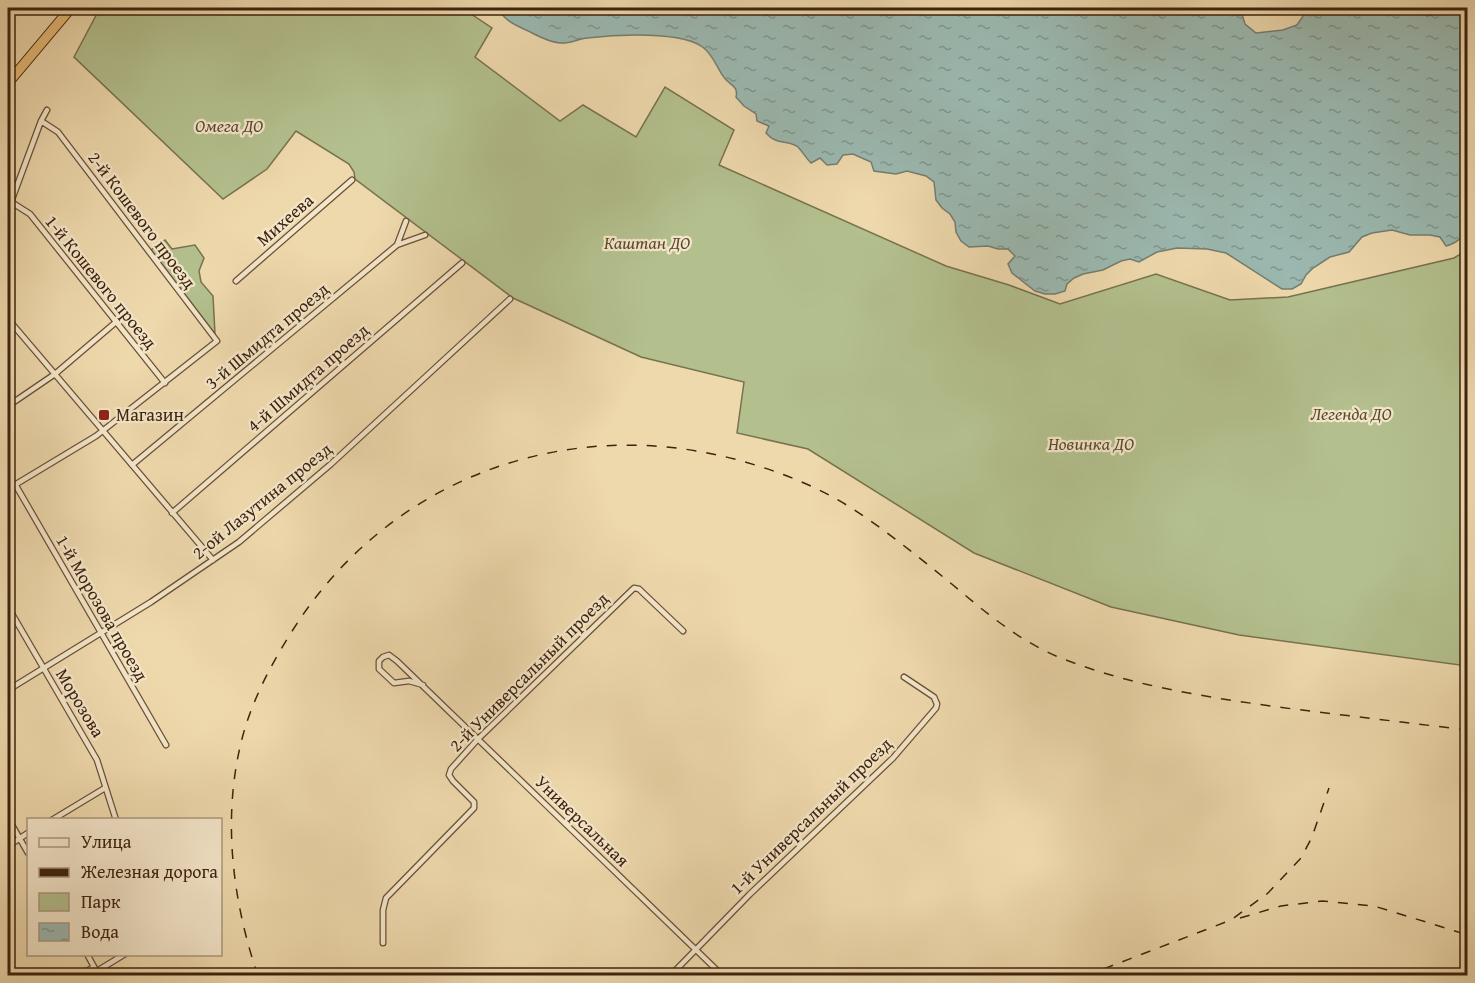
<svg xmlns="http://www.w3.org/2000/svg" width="1475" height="983" font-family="'Gentium Book Plus',serif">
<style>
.green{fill:#b3c08e;stroke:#78724e;stroke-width:1.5}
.water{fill:url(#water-ripples);stroke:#757d70;stroke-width:1.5}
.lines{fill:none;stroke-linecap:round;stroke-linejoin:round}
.street-casing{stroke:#695036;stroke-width:7}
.highway-casing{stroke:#3d230e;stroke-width:11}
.street{stroke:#f4e6ca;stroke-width:4.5}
.highway{stroke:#e7bc76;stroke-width:9}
.rail{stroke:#3d230e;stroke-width:1.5;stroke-dasharray:10 10;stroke-linecap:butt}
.poi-dot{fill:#8f2418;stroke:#f4e6ca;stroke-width:2}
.labels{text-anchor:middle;stroke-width:4.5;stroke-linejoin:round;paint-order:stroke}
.park-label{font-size:18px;font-style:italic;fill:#5a4a2e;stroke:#f4e6ca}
.street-label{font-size:18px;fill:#3d230e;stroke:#f4e6ca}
.poi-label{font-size:18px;fill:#3d230e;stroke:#f4e6ca;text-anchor:start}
</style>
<defs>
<pattern id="water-ripples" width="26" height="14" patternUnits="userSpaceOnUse" patternTransform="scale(1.5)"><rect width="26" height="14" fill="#9bb9b1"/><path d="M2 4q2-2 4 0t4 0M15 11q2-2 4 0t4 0" fill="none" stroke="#80968e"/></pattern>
</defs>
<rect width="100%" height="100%" fill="#eed9ad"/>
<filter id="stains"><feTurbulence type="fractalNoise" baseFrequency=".00333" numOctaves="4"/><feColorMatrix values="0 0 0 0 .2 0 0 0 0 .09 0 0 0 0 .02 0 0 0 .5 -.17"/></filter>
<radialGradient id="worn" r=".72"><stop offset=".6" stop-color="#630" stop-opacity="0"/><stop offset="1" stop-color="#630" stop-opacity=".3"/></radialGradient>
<!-- green -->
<path class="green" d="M100 8H462L492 28 475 57 560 121 583 105 636 137 665 87 734 130 719 165 946 266 1009 285 1060 304 1156 274 1230 300 1288 297 1454 258 1467 250V666L1239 635 1111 607 974 553 808 449 737 433 744 382 641 357 513 298 355 179 354 172 349 164 296 131 267 169 223 199 74 57Z
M165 240 172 249 195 245 204 258 199 271 201 282 213 296 215 334 151 250Z"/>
<!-- water -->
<path class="water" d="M498 8H1240L1245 24 1256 33 1283 30 1297 25 1305 13 1318 8H1429L1427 10V16C1435 15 1440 12 1447 10 1454 8 1460 7 1467 8V228C1462 238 1457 243 1446 246L1440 237 1430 235H1410L1392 230 1372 233 1362 237 1349 252 1330 257 1313 268 1306 275 1301 284 1292 289H1282L1226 253 1207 249 1177 248 1157 252 1139 262 1130 259 1121 261 1103 270 1083 274 1074 278 1067 284 1065 291 1055 294H1045L1035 291 1012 273 1008 264 1015 256 1008 249H998L988 246 969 247 961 241 956 232 955 222 950 214 942 208 936 200 934 182 926 176 907 171 896 174 874 171 871 162 853 154 843 155 837 164 827 165 820 158 811 163C806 158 802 151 798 147 787 139 777 146 766 133L769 126 757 121 756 114 744 106 736 97C739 85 728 85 723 76 717 67 713 56 705 49 685 30 613 35 587 38 578 39 569 44 560 43 547 42 537 35 526 30 513 24 504 20 498 8Z"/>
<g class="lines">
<defs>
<path id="street" d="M11 202 30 214 165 383
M8 209 11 202 41 121 47 110
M397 245 406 221
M236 281 352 180
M8 319 213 560
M8 406 55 374 116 322
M132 465 397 245 425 235
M15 484 166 745
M8 489 96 436 217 341 58 132 41 121
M172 513 462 263
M8 607 97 760 116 820
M423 685 409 681 394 683 379 669V661L383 657 389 655 397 661 723 976
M8 690 151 602 239 542 331 464 510 299
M8 818 28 853
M52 820 105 788
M8 846 28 833
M383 943V910L386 898 474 808V802L453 781 449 775 451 769 478 739 634 588 639 589 683 631
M87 954 99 976
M97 971 125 954
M77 976 94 967
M670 976 750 894 893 758 936 708 937 704 934 697 904 677"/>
<path id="highway" d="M8 83 71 8"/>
</defs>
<!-- street casing -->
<use href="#street" class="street-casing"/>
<!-- highway casing -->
<use href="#highway" class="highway-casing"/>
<!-- street -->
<use href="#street" class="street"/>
<!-- highway -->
<use href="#highway" class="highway"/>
<!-- rail -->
<path class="rail" d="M1240 918 1281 906 1322 901 1374 906 1468 935
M258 976C231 897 221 809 245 728 257 689 279 650 302 616 400 474 572 415 738 460 778 471 817 486 853 509 888 532 921 559 953 585 985 612 1017 639 1056 656 1132 687 1212 698 1293 709 1351 716 1409 723 1468 730
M1085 976 1231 920 1268 893 1301 858 1312 837 1329 788"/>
</g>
<!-- markers -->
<rect class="poi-dot" x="98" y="409" width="12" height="12" rx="3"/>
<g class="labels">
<!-- park labels -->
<g class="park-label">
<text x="229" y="132">Омега ДО</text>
<text x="647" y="249">Каштан ДО</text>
<text x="1351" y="420">Легенда ДО</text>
<text x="1091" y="450">Новинка ДО</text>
</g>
<!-- street labels -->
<g class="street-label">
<text transform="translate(142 220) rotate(53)" y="6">2-й Кошевого проезд</text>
<text transform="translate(285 220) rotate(-41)" y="6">Михеева</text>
<text transform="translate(101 282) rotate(51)" y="6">1-й Кошевого проезд</text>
<text transform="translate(267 336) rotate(-40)" y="6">3-й Шмидта проезд</text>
<text transform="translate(308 378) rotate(-41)" y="6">4-й Шмидта проезд</text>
<text transform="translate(262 501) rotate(-39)" y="6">2-ой Лазутина проезд</text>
<text transform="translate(102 608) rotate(60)" y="6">1-й Морозова проезд</text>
<text transform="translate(529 672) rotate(-45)" y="6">2-й Универсальный проезд</text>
<text transform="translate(80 703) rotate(59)" y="6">Морозова</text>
<text transform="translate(811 816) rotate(-44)" y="6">1-й Универсальный проезд</text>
<text transform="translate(582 821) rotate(44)" y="6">Универсальная</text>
</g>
<!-- poi labels -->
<g class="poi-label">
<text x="116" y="421">Магазин</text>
</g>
</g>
<!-- margin -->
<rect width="1475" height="983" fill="none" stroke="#eed9ad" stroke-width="30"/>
<rect x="9" y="9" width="1457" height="965" fill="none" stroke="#3d230e" stroke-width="3"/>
<rect x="15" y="15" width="1445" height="953" fill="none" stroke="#3d230e" stroke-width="1.5"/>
<!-- legend -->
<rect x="27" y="818" width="195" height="138" fill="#f4e6ca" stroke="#ab987f" stroke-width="1.5"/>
<rect x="39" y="838" width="30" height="9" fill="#f4e6ca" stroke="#ab987f" stroke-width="1.5"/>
<text x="81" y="848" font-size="18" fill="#3d230e">Улица</text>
<rect x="39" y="868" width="30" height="9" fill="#3d230e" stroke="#ab987f" stroke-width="1.5"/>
<text x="81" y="878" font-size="18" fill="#3d230e">Железная дорога</text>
<rect x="39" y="893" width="30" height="18" fill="#b3c08e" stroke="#ab987f" stroke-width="1.5"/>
<text x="81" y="908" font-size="18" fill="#3d230e">Парк</text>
<rect x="39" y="923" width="30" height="18" fill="url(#water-ripples)" stroke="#ab987f" stroke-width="1.5"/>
<text x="81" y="938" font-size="18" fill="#3d230e">Вода</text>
<rect width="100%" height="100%" filter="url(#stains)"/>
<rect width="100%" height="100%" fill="url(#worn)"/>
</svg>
